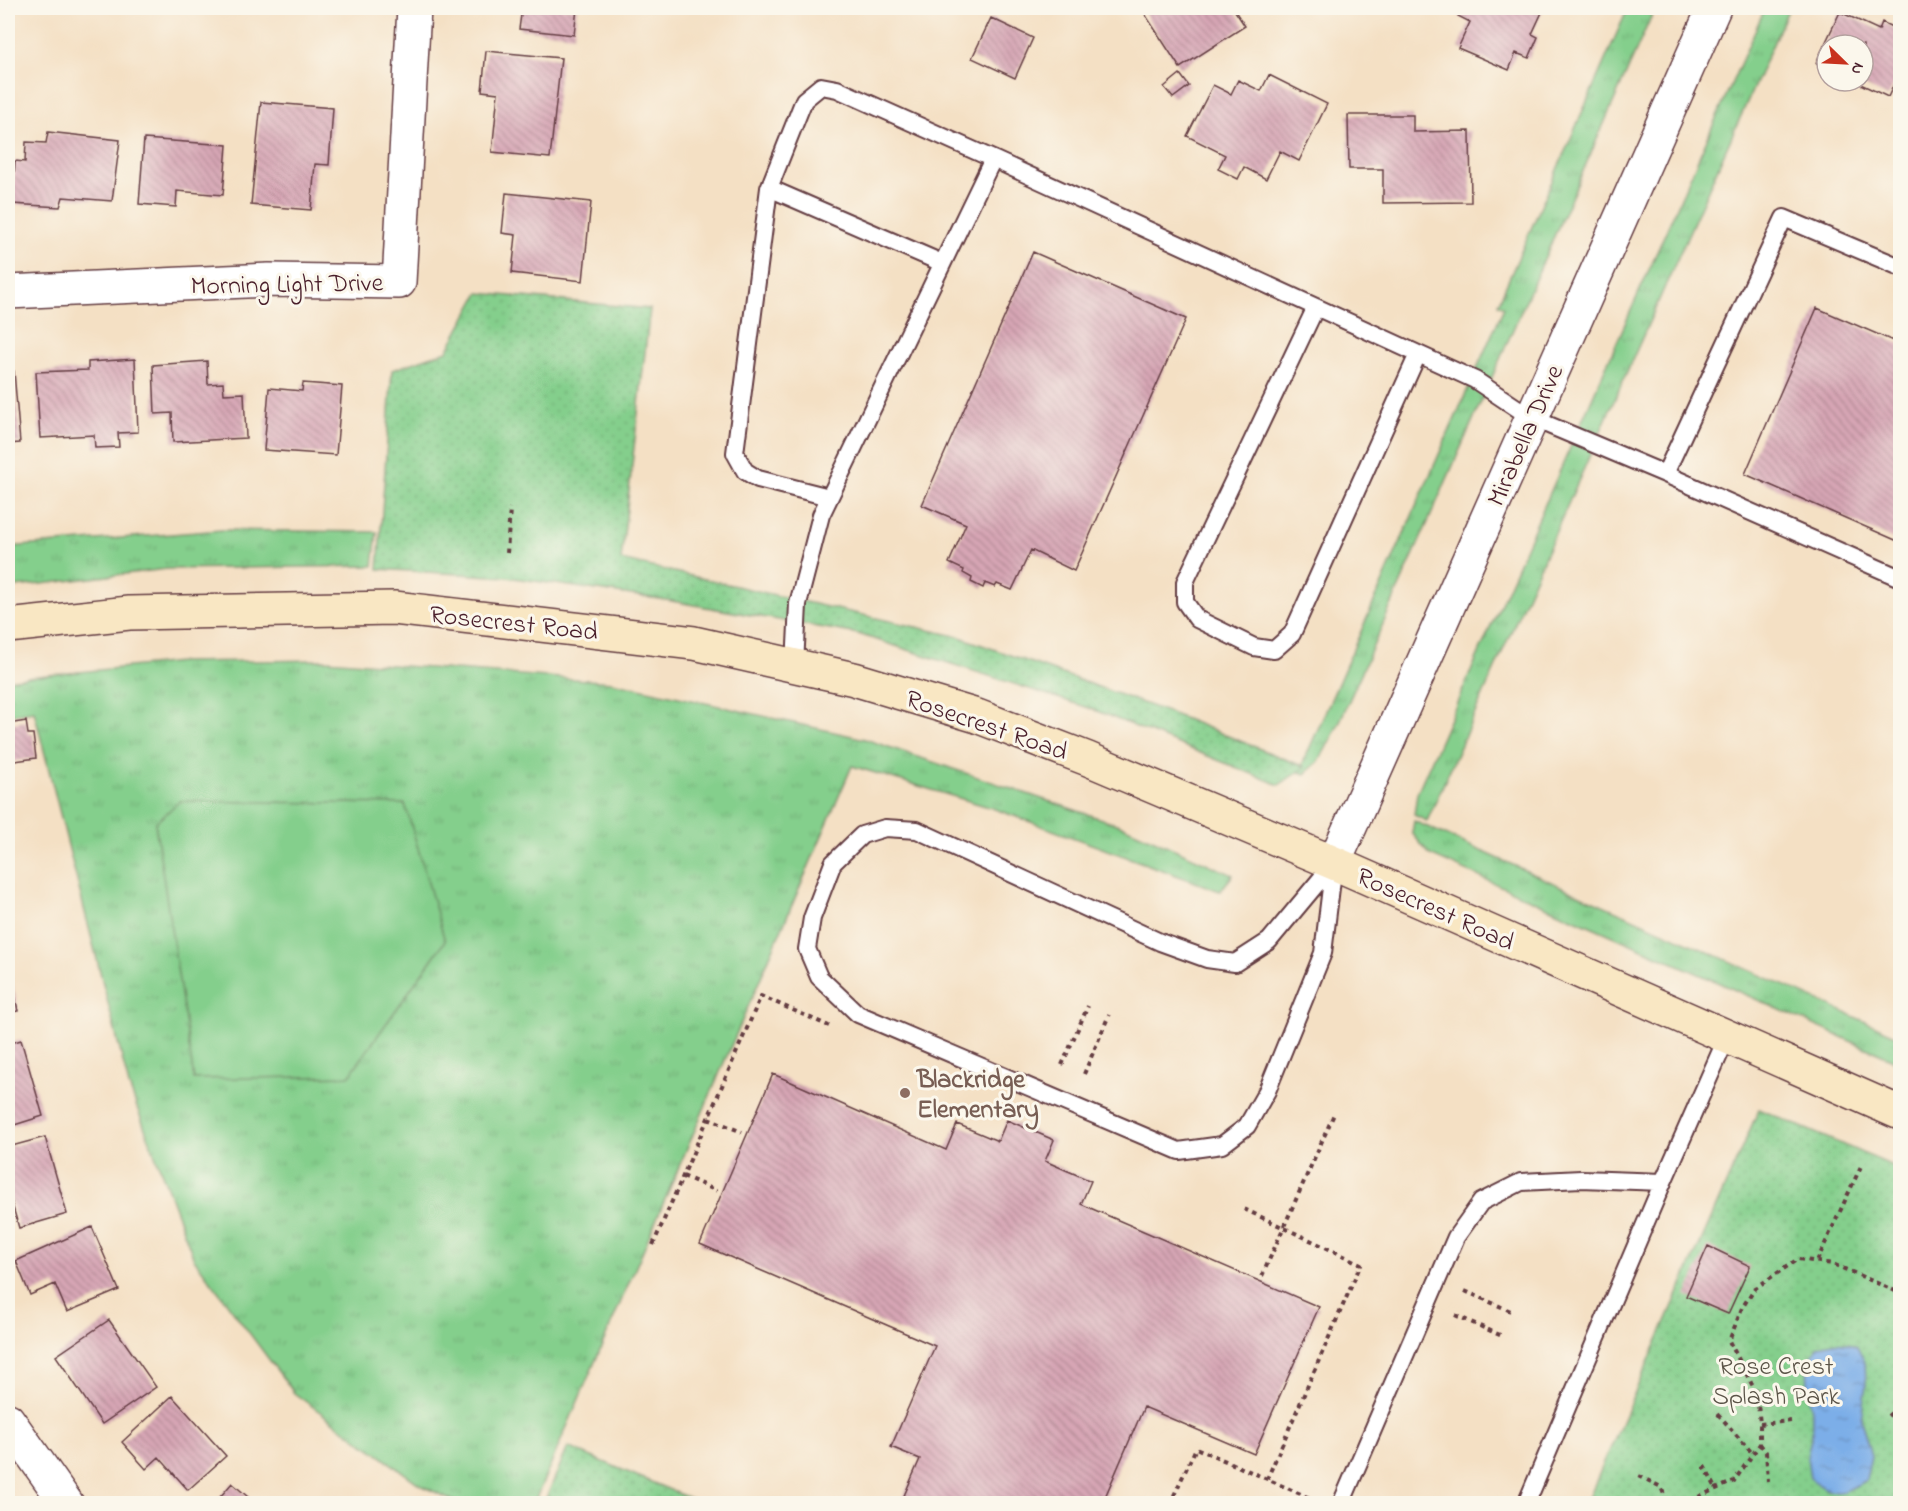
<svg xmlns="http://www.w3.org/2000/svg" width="1908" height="1511" font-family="'Indie Flower',sans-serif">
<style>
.grass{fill:url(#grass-tufts);stroke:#67775c;stroke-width:1.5}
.park{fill:url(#park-dots);stroke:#67775c;stroke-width:1.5}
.garden{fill:#84cf8c;stroke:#67775c;stroke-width:1.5}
.water{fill:url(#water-ripples);stroke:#63668a;stroke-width:1.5}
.building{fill:url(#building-back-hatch)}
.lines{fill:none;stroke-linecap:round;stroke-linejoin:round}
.service-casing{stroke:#643c42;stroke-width:20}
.minor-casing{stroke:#643c42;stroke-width:36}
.tertiary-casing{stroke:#643c42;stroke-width:36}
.secondary-casing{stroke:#643c42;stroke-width:36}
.path{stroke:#643c42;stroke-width:4;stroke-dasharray:4.5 4.5;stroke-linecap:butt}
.service{stroke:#fff;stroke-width:16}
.minor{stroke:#fff;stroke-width:33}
.tertiary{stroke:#fff;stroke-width:33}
.secondary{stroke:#f9e7c3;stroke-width:33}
.education-dot{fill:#8d6e63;stroke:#fbf7ec;stroke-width:2}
.labels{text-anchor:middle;stroke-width:6;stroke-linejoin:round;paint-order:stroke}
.street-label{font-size:26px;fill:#4a1f2b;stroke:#fbf7ec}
.education-label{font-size:26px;font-weight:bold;fill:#785e54;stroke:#fbf7ec;text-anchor:start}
.park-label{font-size:26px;fill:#5b5448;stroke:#fbf7ec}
</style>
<defs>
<pattern id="grass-tufts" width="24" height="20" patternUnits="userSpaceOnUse" patternTransform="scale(1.5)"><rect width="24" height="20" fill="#84cf8c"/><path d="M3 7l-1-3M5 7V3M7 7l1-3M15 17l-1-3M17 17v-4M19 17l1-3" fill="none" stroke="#74b179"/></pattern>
<pattern id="park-dots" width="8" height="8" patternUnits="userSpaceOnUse" patternTransform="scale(1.5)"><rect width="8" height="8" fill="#84cf8c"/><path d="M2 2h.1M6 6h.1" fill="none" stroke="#74b179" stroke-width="1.8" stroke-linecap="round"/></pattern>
<pattern id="water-ripples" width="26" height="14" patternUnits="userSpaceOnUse" patternTransform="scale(1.5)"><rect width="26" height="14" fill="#7caee8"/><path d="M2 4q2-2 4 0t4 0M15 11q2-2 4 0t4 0" fill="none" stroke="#688dbc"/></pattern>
<pattern id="building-back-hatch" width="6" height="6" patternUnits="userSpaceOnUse" patternTransform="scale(1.5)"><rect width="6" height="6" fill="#d7a6b5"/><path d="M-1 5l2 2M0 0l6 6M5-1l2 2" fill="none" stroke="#b08793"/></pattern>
</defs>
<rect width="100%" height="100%" fill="#fbf7ec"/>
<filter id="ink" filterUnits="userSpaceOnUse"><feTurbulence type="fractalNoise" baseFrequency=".0167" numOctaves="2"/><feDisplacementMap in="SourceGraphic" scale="12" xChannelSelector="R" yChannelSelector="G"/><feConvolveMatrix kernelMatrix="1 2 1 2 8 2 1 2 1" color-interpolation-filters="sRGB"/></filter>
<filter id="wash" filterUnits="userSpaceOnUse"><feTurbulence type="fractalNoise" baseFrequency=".008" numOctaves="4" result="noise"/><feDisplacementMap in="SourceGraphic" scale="24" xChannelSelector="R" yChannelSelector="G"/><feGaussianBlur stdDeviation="1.35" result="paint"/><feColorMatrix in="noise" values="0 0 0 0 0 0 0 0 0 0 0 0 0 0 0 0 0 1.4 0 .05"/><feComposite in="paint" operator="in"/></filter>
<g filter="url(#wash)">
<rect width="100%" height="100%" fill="#f4e0c4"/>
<!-- grass -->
<path class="grass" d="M1628 8H1655L1337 728 1319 761 1305 774 1299 772 1504 307 1498 304Z
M1765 8H1789L1427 821 1414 815 1417 793Z
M222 530 377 532 373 566 167 569 8 588V547Z
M326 660 612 682 865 739 1125 827 1233 875 1220 891 992 808 852 766 534 1503H459L422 1486 294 1393 194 1259 129 1086 34 711 8 715V680L28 677 180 662Z
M1414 821 1900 1037V1063L1430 855 1412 833Z"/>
<!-- park -->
<path class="park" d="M479 293 650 309 621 560 960 637 1173 714 1305 767 1279 785 1092 709 858 634 666 600 507 577 378 569 392 370 447 351Z
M1759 1109 1900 1169V1503L1586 1504Z
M568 1447 701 1503H544Z"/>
<!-- garden -->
<path class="garden" d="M180 801 405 804 445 941 349 1076 194 1079 155 823Z"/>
<!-- water -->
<path class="water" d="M1838 1342 1857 1346 1865 1362 1866 1384 1861 1419 1871 1456 1866 1480C1840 1495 1834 1498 1810 1478L1807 1457 1812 1434V1411L1808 1388 1807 1362 1819 1346Z"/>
<g id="blocks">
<!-- building -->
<path class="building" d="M522 8H577L574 35 519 29Z
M1141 8H1233L1245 26 1180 68Z
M1462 8H1544L1532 34 1538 37 1529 58 1516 53 1509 70 1458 48 1470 22 1458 16Z
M1840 12 1879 30 1882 22 1900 31V71L1888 97 1854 81H1863V45H1827V68L1816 63Z
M991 18 1033 38 1015 78 972 58Z
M486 51 561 58 550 158 492 152 498 93 482 91Z
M1180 74 1189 86 1173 98 1164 87Z
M1269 75 1327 104 1299 161 1280 151 1266 179 1244 167 1238 179 1218 169 1225 155 1187 136 1213 85 1231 94 1238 80 1261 91Z
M261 102 333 108 329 165 315 164 311 210 251 205Z
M1348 115H1413V132L1470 131 1471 202 1383 203V169H1349Z
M48 132 120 140 112 201 63 197 60 207 12 204 15 161 25 162 26 142 46 143Z
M144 139 227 145 223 195 177 191 176 207 139 204Z
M506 193 591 202 583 281 512 273 516 235 502 233Z
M1033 252 1186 319 1074 571 1031 550 1012 590 997 584 995 587 985 583 983 588 971 582 972 578 963 573 964 570 949 563 966 524 922 505Z
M1817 308 1900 344V542L1745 474Z
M135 359 138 432 118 433 119 447 95 448 94 435 40 438 36 372 88 370V362Z
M207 361 208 384 223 383 224 394 244 393 246 438 173 442 172 413 155 414 153 365Z
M14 371 20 443 8 444V372Z
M303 383 342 386 336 455 264 450 269 388 302 391Z
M26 721 28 734H33L36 758 8 762V724Z
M8 959 18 1011 8 1013Z
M21 1040 43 1116 8 1127V1044Z
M773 1074 946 1150 957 1124 998 1141 1007 1120 1054 1140 1045 1161 1091 1181 1081 1204 1319 1307 1254 1454 1144 1407 1102 1504H916L903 1498 920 1459 891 1447 935 1346 700 1244Z
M45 1137 67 1214 19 1228 8 1190V1147Z
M92 1227 119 1290 67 1312 55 1284 30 1295 16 1261Z
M1708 1246 1750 1266 1728 1314 1686 1296Z
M109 1320 156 1387 102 1424 56 1356Z
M172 1396 226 1456 188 1490 159 1457 146 1469 122 1442Z
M232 1483 256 1504H214Z"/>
</g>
</g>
<g filter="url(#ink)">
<use href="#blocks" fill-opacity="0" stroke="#643c42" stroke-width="1.5"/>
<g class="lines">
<defs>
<path id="service" d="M769 188 942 263
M1316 307 1185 582V602L1197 619 1254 647 1274 650 1292 634 1418 354
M1665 474 1784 218 1900 267
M829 497 758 479 745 471 735 453 769 188 804 100 821 86 837 89 993 159
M795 666 798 604 821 515 993 159 1475 380 1532 418 1665 474 1900 578
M885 828 917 830 1160 942 1207 959 1235 963 1269 941 1334 863 1323 953 1267 1091 1247 1126 1222 1145 1179 1151 858 1014 819 977 807 949 812 918 833 863 862 835Z
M1341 1504 1456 1237 1481 1202 1521 1182 1581 1179 1663 1182
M1526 1504 1663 1182 1727 1037"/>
<path id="minor" d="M8 292 269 280 399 282 414 8
M8 1420 67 1504"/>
<path id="tertiary" d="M1334 863 1714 8"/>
<path id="secondary" d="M8 626 129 613 394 608 694 643 854 679 977 716 1088 759 1334 863 1900 1113"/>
</defs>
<!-- service casing -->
<use href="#service" class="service-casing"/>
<!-- minor casing -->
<use href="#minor" class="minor-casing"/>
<!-- tertiary casing -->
<use href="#tertiary" class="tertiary-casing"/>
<!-- secondary casing -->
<use href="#secondary" class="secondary-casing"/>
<!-- path -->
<path class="path" d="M507 553 510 508
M1062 1065 1088 1006
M1084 1074 1109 1015
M708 1118 742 1132
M683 1176 717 1191
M1244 1209 1361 1264 1267 1479 1314 1500
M653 1245 761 996 829 1026
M1817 1261 1862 1164
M1262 1276 1334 1114
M1465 1291 1513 1312
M1455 1315 1502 1336
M1718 1414 1753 1454
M1888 1416 1898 1407 1900 1401
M1760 1424 1791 1421
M1760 1444 1766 1452 1768 1481
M1704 1466 1716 1488
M1639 1476 1661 1487 1668 1504
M1170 1504 1196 1448 1267 1479
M1682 1504 1734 1481 1760 1444V1424L1757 1394 1729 1341 1742 1308 1754 1289 1798 1259 1833 1264 1900 1293"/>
<!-- service -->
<use href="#service" class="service"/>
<!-- minor -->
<use href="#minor" class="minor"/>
<!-- tertiary -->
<use href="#tertiary" class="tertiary"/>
<!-- secondary -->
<use href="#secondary" class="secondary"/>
</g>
</g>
<!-- markers -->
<circle class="education-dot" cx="905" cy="1093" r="6"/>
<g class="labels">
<!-- street labels -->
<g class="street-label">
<text transform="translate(287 283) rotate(-1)" y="9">Morning Light Drive</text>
<text transform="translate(1524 435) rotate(-66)" y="9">Mirabella Drive</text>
<text transform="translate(514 622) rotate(6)" y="9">Rosecrest Road</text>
<text transform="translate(987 724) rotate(19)" y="9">Rosecrest Road</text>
<text transform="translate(1436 908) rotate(24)" y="9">Rosecrest Road</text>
</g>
<!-- education labels -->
<g class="education-label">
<text x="917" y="1087">Blackridge<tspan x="917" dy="30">Elementary</tspan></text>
</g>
<!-- park labels -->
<g class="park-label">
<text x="1776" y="1374">Rose Crest<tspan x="1776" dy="30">Splash Park</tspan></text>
</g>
</g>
<!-- margin -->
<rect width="1908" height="1511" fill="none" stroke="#fbf7ec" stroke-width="30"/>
<!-- north arrow -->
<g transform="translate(1845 63) rotate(114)"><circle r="28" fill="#fbf7ec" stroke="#b4a19f" stroke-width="1.5"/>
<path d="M0-4.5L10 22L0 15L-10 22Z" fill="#c8321e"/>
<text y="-9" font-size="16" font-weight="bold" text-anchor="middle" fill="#4a1f2b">N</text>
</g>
</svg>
